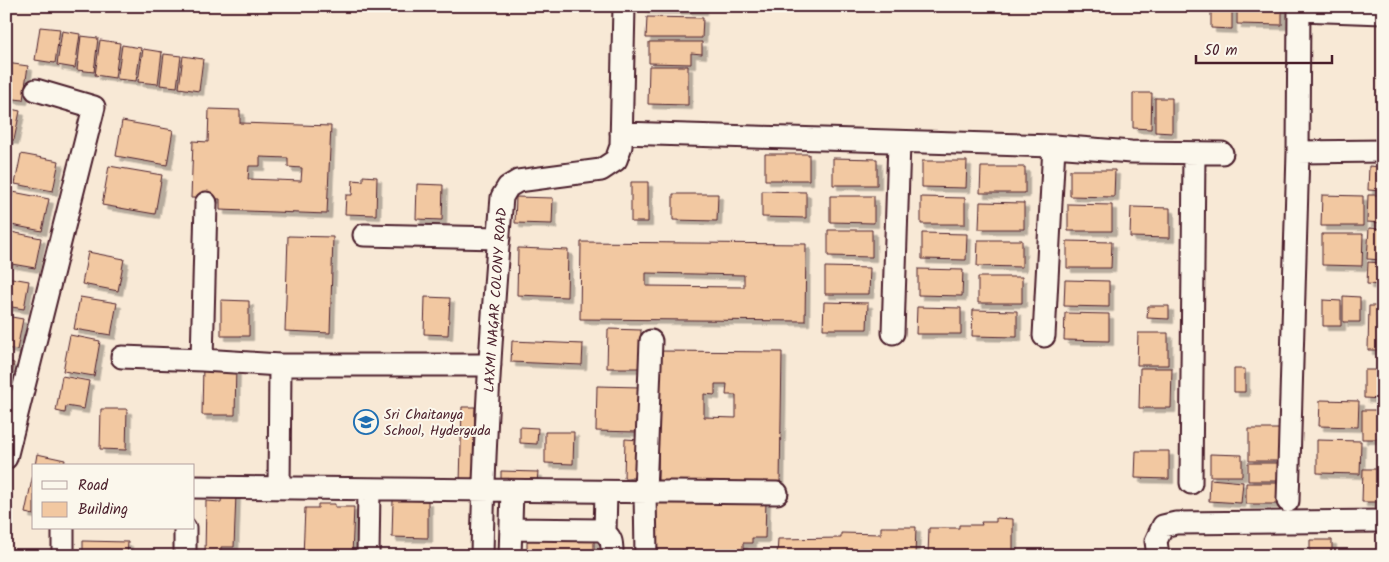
<svg xmlns="http://www.w3.org/2000/svg" width="1389" height="562" font-family="Kalam,sans-serif">
<style>
.building{fill:#f2c8a1;stroke:#4a1f2b;fill-rule:evenodd;filter:url(#shadow)}
.lines{fill:none;stroke-linecap:round;stroke-linejoin:round}
.minor-casing{stroke:#4a1f2b;stroke-width:25}
.minor{stroke:#fbf7ec;stroke-width:21}
.labels{text-anchor:middle;stroke-width:4;stroke-linejoin:round;paint-order:stroke}
.street-label{font-size:14px;fill:#4a1f2b;stroke:#fbf7ec}
.poi-label{font-size:14px;fill:#4a1f2b;stroke:#fbf7ec;text-anchor:start}
</style>
<defs>
<filter id="shadow"><feDropShadow dx="4.5" dy="4.5" stdDeviation="0" flood-color="#0004"/></filter>
</defs>
<rect width="100%" height="100%" fill="#f8e9d6"/>
<filter id="ink" filterUnits="userSpaceOnUse"><feTurbulence type="fractalNoise" baseFrequency=".02" numOctaves="2"/><feDisplacementMap in="SourceGraphic" scale="10" xChannelSelector="R" yChannelSelector="G"/><feConvolveMatrix kernelMatrix="1 2 1 2 8 2 1 2 1" color-interpolation-filters="sRGB"/></filter>
<g filter="url(#ink)">
<!-- building -->
<path class="building" d="M643 6H703V10L643 9Z
M1211 6H1232V29L1211 28Z
M1237 6H1282V25L1237 24Z
M647 17 703 18 702 38H646Z
M40 27 60 29 55 63 35 60Z
M62 31 80 34 75 68 57 65Z
M81 36 98 38 94 72 77 70Z
M100 40 120 43 115 78 95 75Z
M649 42H702V54L691 53V64L649 63Z
M122 45 141 48 136 81 117 79Z
M143 49 162 52 158 84 138 82Z
M164 54 181 56 177 87 160 85Z
M183 56 203 59 199 91 179 88Z
M6 63 28 66 23 100 6 98Z
M649 66H688V105L648 104Z
M1133 93H1152L1151 129 1133 128Z
M1155 98H1172V133L1155 132Z
M6 108 20 111 14 140 6 139Z
M209 109 240 110V123L331 126 327 214 220 210V199L191 198 193 141 208 142ZM260 157 288 158V167L302 168 301 181 248 179 249 166H260Z
M122 121 173 130 167 165 116 156Z
M21 154 59 161 53 191 15 184Z
M765 154H809V180H765Z
M833 158 877 159V185H833Z
M922 161H967L966 188 922 187Z
M109 166 162 175 155 214 102 205Z
M1369 166 1383 167V191L1368 190Z
M981 167H1025V193H980Z
M1070 170H1115L1114 197 1070 196Z
M363 176 377 177 376 215 345 214 346 195H352L353 180 363 181Z
M631 182H648V222H631Z
M417 184 443 185 442 220 416 219Z
M762 191 806 192V218L762 217Z
M13 192 49 199 42 231 6 224Z
M673 194H718L717 221 673 220Z
M1322 195 1363 196V226H1321Z
M1368 195H1383V223L1367 222Z
M830 196H874V223L830 222Z
M516 197 553 198 552 224 515 223Z
M921 197 965 198V224H921Z
M980 202 1024 203V229H979Z
M1068 204 1112 205V231H1068Z
M1131 207 1170 208V238L1130 237Z
M1369 228 1383 229V260L1367 259Z
M828 230H872V257L828 256Z
M6 231 41 238 35 268 6 263Z
M922 233 967 234 966 260 922 259Z
M1322 234H1363L1362 266 1322 265Z
M288 236 333 237 330 333 285 331Z
M978 240H1022V267L977 266Z
M1067 241 1112 242 1111 268H1067Z
M581 242 806 244 805 321 580 319ZM646 273 744 275V287L646 286Z
M518 248 568 250 567 297 517 295Z
M88 252 124 259 118 291 82 284Z
M1368 262 1383 263V285L1367 284Z
M825 267 870 268 869 294H825Z
M918 269 963 270 962 296 918 295Z
M6 277 29 281 24 309 6 306Z
M978 277H1022V303H978Z
M1065 280 1109 281V307L1064 306Z
M1343 296 1360 297V322H1343Z
M80 297 117 303 111 335 74 329Z
M425 297 450 298 448 335 424 334Z
M221 300 249 301V336H221Z
M1323 300 1341 301V326H1323Z
M824 302 868 303 867 329H823Z
M1148 306H1169V319L1147 318Z
M1369 306H1383V350H1368Z
M917 307 961 308V334H916Z
M973 310 1017 311V337L972 336Z
M1065 313 1109 314V341L1064 340Z
M6 316 23 319 17 350 6 348Z
M608 329 641 330 640 368H607Z
M1138 333H1168V365H1137Z
M70 335 100 341 94 376 63 371Z
M512 341 583 344 582 365 511 362Z
M660 351 782 352 780 483 658 481ZM715 384H727L726 395H736V418L704 417V394L715 395Z
M6 361 14 363 8 394 6 393Z
M203 364 236 365 235 415H202Z
M1140 368H1172L1171 408H1139Z
M1234 369H1245V392H1234Z
M1364 370H1383V399L1364 398Z
M62 376 89 381 84 409 66 406 65 413 56 411Z
M597 386 640 387 638 432 596 431Z
M1320 400 1359 401 1358 427 1319 426Z
M462 407H475L473 483H460Z
M101 409H127L126 450 100 449Z
M1362 410H1383V439H1362Z
M520 427 538 428 537 444 520 443Z
M1249 429H1281L1280 461H1249Z
M545 432H574L573 464 545 463Z
M625 439 640 440 639 478H624Z
M1317 440 1361 441 1360 474 1317 473Z
M1136 451H1169V479L1135 478Z
M37 454 65 460 64 466H35Z
M1210 454 1242 455V476H1210Z
M1248 463H1281V481H1248Z
M1363 469H1383V502H1362Z
M34 470V515L25 513Z
M501 471 538 472 537 482 501 481Z
M1210 479 1243 482 1241 503 1209 501Z
M1246 483H1282V504H1246Z
M222 494H236L234 547H221V553H205L206 501 221 502Z
M656 498 766 500 765 538H752V543H743V552H765V556H655Z
M393 500 428 501V538L392 537Z
M318 504H335V507H354L352 556H303L305 508H318Z
M996 518 1013 519V556H928L929 528H959V525H982L981 522H996Z
M881 527H916L915 556H777L778 539 841 538V533L881 534Z
M527 534 594 539V556H527Z
M1310 540H1332V556H1310Z
M83 541 128 542 127 556H83Z"/>
<g class="lines">
<defs>
<path id="minor" d="M1299 10 1383 13
M621 133 1054 146 1131 152 1222 153
M1298 152 1383 151
M206 203 202 360 280 365H490
M364 235 499 238
M893 333 899 142
M1044 336 1054 146
M122 357 202 360
M6 458 94 107 36 90
M1191 483 1194 153
M194 487 777 493
M279 488 280 365
M1288 501 1298 152 1299 6
M511 529 601 530C613 537 612 544 612 556
M605 532 606 492
M63 556V528
M185 556V528
M368 556 369 489
M482 556C484 436 492 316 502 197L508 187 518 181 601 170 616 160 621 146 624 6
M510 556 512 491
M646 556 645 491 651 341
M1158 556 1156 541 1163 526 1176 523 1383 521"/>
</defs>
<!-- minor casing -->
<use href="#minor" class="minor-casing"/>
<!-- minor -->
<use href="#minor" class="minor"/>
</g>
</g>
<!-- icons -->
<defs>
<symbol id="school-ring" viewBox="-11 -11 22 22"><circle r="9.5" fill="#fbf7ec" stroke="#1f6fb2" stroke-width="1.5"/><path d="M0-5L7-2L0 1L-7-2ZM-4 1L0 2.5L4 1V4Q0 6-4 4Z" fill="#1f6fb2"/></symbol>
</defs>
<g fill-rule="evenodd">
<use href="#school-ring" x="352" y="408" width="28" height="28"/>
</g>
<g class="labels">
<!-- street labels -->
<g class="street-label">
<text transform="translate(495 300) rotate(-86)" y="5">LAXMI NAGAR COLONY ROAD</text>
</g>
<!-- poi labels -->
<g class="poi-label">
<text x="384" y="419">Sri Chaitanya<tspan x="384" dy="16">School, Hyderguda</tspan></text>
</g>
</g>
<!-- margin -->
<rect width="1389" height="562" fill="none" stroke="#fbf7ec" stroke-width="25"/>
<rect x="12" y="12" width="1364" height="537" fill="none" stroke="#4a1f2b" stroke-width="2" filter="url(#ink)"/>
<!-- legend -->
<rect x="32" y="464" width="162" height="65" fill="#fbf7ec" stroke="#b4a19f"/>
<rect x="42" y="481" width="25" height="8" fill="#fbf7ec" stroke="#b4a19f"/>
<text x="78" y="490" font-size="15" fill="#4a1f2b">Road</text>
<rect x="42" y="502" width="25" height="15" fill="#f2c8a1" stroke="#b4a19f"/>
<text x="78" y="514" font-size="15" fill="#4a1f2b">Building</text>
<!-- scale -->
<path d="M1196 55v8h136v-8" fill="none" stroke="#4a1f2b" stroke-width="2.5"/>
<text x="1204" y="55" font-size="15" fill="#4a1f2b" stroke="#fbf7ec" stroke-width="4" paint-order="stroke">50 m</text>
</svg>
